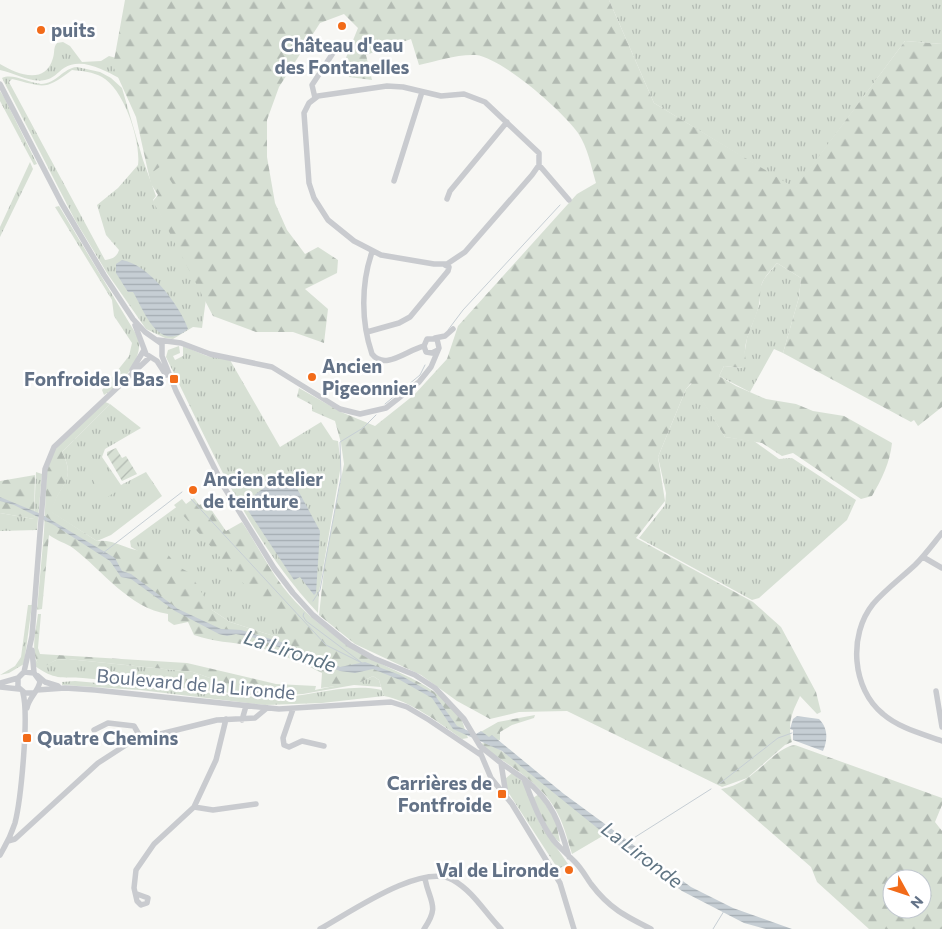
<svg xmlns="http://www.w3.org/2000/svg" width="942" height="929" font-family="Commissioner,sans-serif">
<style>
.grass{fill:url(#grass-tufts);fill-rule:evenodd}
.forest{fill:url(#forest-firs);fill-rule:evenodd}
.park{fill:#d7e0d4}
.garden{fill:url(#garden-furrows)}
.water{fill:url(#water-rules)}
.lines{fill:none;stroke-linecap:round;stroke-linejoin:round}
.stream{stroke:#c6ced4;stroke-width:1}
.minor{stroke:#c9cbcf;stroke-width:5.5}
.poi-dot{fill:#f26b19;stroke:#fff;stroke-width:2}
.labels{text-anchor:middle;stroke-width:5;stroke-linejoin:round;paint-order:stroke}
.poi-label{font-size:19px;font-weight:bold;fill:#637287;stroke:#fff;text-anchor:start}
.street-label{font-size:19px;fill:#637287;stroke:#fff}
.water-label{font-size:20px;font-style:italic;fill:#5f7483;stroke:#fff}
</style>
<defs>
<pattern id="grass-tufts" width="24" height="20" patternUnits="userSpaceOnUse" patternTransform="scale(1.25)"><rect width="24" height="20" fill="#d7e0d4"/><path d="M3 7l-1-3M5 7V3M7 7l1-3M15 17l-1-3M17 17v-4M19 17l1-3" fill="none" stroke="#b2bab2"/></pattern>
<pattern id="forest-firs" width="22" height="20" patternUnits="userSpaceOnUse" patternTransform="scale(1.25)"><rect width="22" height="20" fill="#d7e0d4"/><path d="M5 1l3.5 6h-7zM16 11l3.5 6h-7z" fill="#b2bab2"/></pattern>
<pattern id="garden-furrows" width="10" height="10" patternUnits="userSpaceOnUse" patternTransform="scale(1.25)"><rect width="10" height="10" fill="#d7e0d4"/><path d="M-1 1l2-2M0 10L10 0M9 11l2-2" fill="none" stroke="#b2bab2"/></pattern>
<pattern id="water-rules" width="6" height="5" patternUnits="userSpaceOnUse" patternTransform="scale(1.25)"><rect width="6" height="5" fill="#c6ced4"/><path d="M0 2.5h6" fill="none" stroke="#a4acb2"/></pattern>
</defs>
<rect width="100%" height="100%" fill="#f7f7f4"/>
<!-- grass -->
<path class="grass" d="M609 0H942V44L905 41 795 189 654 103Z
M63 42 70 46 82 62 101 61 109 56 116 58 119 78C104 70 81 57 64 68 58 72 53 79 45 80 30 83 15 73 0 70V64C17 74 45 86 53 58 55 52 53 48 57 43Z
M77 67 100 72 111 78 122 88 143 160 156 196 153 200 206 299 202 328 193 327 173 339 165 338 146 329 107 273 75 220 2 78C13 73 29 83 41 84 56 84 63 68 77 67ZM72 70C82 71 93 72 102 77 124 89 141 141 138 165L118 188 97 205 106 235 119 250C117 257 112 259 105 260L9 82 12 79C45 87 44 91 72 70Z
M0 91 4 97 37 164 34 165 0 101Z
M30 162 33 169 0 237V227Z
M59 206 139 339C142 361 122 384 104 395L102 390 129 356 132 343 114 316 112 300 55 207Z
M777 263 801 278 799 297 783 353 774 349 750 392 719 376 724 366 742 368 747 338 760 303V288L764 279Z
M179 346 180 353 173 356 175 360 183 356V346L207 356 230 360 280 447 321 422 333 440 338 441 341 465 319 592 318 613C249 540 210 446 166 357L168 350Z
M692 383 725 437 754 441 779 459 792 458 856 500 847 520 759 598 752 600 639 538 665 505 666 493 658 457 686 389Z
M110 404 141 428 105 449 102 457 121 485 146 472 162 496 111 535 97 541 51 512C57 485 78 482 62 452Z
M36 472 42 474 37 530 0 531V513L34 519Z
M182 503 284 624 277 637 230 622 212 610 181 576 131 547 130 541Z
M28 605H32L24 664 9 673 0 675 15 666 21 657Z
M35 659 41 667 56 660 68 659 193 672 224 683 315 690 349 683H359L373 676 379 680 381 687 354 685 303 694 264 696 83 678C60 677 55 680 35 666Z
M75 681 267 698C305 699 344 682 382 690L384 696 322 703 265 705 140 690 62 685V682Z
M512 773 523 782 540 824 568 864 558 869 506 789 505 779Z"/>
<!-- forest -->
<path class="forest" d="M125 0H609L654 103 795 188 905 41 942 44V407L918 426 914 420 911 422 783 353 799 297 801 278 777 263C772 269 766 275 763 281 759 289 761 296 759 304 756 323 739 343 747 363L742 368 724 366 719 376 736 386 766 399 796 404 813 411 844 416 892 443C890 462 882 479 872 496L861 499 793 453 782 456 762 443 725 437 691 383 686 389 658 457 665 501 636 538 753 602 781 627 816 692 821 712 817 714 800 696C792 713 787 723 792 742L785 745 747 778 722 787 567 711 519 712 490 719 457 701 421 675 355 644 319 615 325 561 344 464 341 443 335 421 312 411V405L297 397 299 388 341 412 375 426 414 395 447 359 458 326 577 194 596 183C591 166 588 148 578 133 563 111 502 58 476 55 457 54 437 61 419 65L411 39 366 55 372 80 349 77 345 60 358 28 344 14 320 23 279 87 267 120V157L275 203 287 230 305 254 318 247 338 260 337 273 305 289 328 309 324 343 293 332H256L213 316 153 201 158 195 151 184 147 167 136 117 113 66Z
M103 401 110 404 62 452C78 483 57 485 52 512L97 541C113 539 126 549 141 551 149 553 158 552 166 552L177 566 190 573 212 610 230 622 277 637 280 625 174 505 182 499 186 504 194 498 199 505 206 502 226 531 242 522C256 543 268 567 283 587 298 607 319 624 339 639 377 670 430 675 460 717 464 723 465 732 468 738L462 739C441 724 409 700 384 696L379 680 373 676 359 683 321 688 322 673C306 664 269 649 252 646 232 642 213 642 194 635L188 622 174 625 168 621V614C129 608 103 571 73 548 66 543 57 541 49 535L42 609 37 610 44 532 47 464 50 454Z
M35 475 34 519 0 513V481Z
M38 614H41L38 648 40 654 187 663 276 684 316 686 315 690H268L224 683 193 672 68 659 56 660 41 668C29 655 36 630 38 614Z
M535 715 534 718 512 725 500 732V740L479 739 477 734 498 722Z
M485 743 497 748 512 758 606 834 572 854C567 838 563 821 554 807 537 779 504 763 479 744Z
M795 745 942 798V805L935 822 942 831V929H869L817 882 811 867 721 789C755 784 772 748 795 745ZM892 879H922V909H892Z
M539 794 556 822 560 842C547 835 540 811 533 798Z"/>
<!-- park -->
<path class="park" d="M161 166 176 189 165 196 150 174Z
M103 467 117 491 104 499 90 475Z"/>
<!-- garden -->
<path class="garden" d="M116 448 122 458 126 456 137 474 122 481 107 455V452Z"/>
<!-- water -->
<path class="water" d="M122 260C148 264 180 305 188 329 158 354 144 310 133 292H128L116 273V264Z
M283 473 293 481 320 531 316 593 314 595 300 577 294 580 245 506 247 501Z
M0 497 41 514 115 558 122 571 131 574 178 609 221 629 241 630 284 643 340 667 365 662 400 675 434 694 457 726 476 734 481 731 489 737 492 735 564 794 691 887 733 908 792 929H766L744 923 682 891 622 848 502 751 453 729 432 698 400 680 373 669 355 673 340 671 255 638 236 634 227 636 219 634 175 611 131 579 121 577 110 561 54 525 14 505 0 501Z
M797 716 819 719C828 728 828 739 823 751L793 740V730L790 729 793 719Z"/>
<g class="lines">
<!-- stream -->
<path class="stream" d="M448 330 463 310 560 205
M385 404 420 375 425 365
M191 499 326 645 362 663
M103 553 182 492
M313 601 320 590 341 477 340 442 363 428 376 415
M304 613 303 616 306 621 362 663
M719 784 778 738 792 733
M629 841 711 789
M713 929 724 911"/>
<!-- minor -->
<path class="minor" d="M0 84 62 204 104 275 133 319 145 332 162 344V356L176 391 224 487 274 568 293 593 313 615 350 645 373 658 415 675 435 688 464 719 480 746 501 763 506 795
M387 86 403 87 441 96 464 94 485 102 539 153V165L532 175 465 252 447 264H434L381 255 354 241 328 220 314 198 309 183 304 113 309 103 318 96Z
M315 98 312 85 335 50 353 46
M539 165 569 200
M394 181 422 92
M447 199 450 191 507 122
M372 252C361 284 361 322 372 354 385 371 407 350 424 346
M135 325 146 354 157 361 166 375
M367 332 399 323 410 317 448 271 449 267 445 265
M435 338 445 336 453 329
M158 340 181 343 210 354 272 367 340 409 360 414 386 408 419 382 431 367 439 348 437 339H427L424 346 426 352 432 353 438 350
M132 370 144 350
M942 533C933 544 925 555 915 565 901 578 885 590 873 604 848 635 852 689 883 714 899 728 923 734 942 741
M923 557 942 568
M32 650 34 673
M24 672 32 636 45 469 54 447 150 357
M38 676 45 682 58 686
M0 683 18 678
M0 687 19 689
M37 690 65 688 95 690 279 709 391 702 407 707 429 720 481 755
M936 691 942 727
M27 708C29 697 39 691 40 681L34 673 24 672 18 678V687L25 693H33
M293 709 283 738 284 745 289 747 302 741 324 746
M242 720 246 706
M94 730 108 723 134 726 141 738
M480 752 491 778 512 804 560 883 574 929
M501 763 524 779
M194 807 213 810 256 804
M8 841 15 839 98 763 132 741 217 720 255 718 267 708
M0 855C6 845 11 835 15 823 21 799 29 716 23 693
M569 857C560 824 552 800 524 779 532 800 540 823 554 841 560 848 568 855 575 862 582 869 586 877 591 884 609 908 625 916 651 929
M137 894 148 898 147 903 141 905 137 901 134 888 136 870 154 844 194 807 216 760 226 719
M320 929C348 914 421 862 453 880 474 892 485 913 501 929
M424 929C440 906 430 903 425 879"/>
</g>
<!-- markers -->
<g class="poi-dot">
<circle cx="342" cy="26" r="5"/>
<circle cx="41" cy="30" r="5"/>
<circle cx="312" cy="377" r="5"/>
<rect x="169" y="374" width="10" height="10" rx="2.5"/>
<circle cx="193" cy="490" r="5"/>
<rect x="22" y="733" width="10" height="10" rx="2.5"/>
<rect x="497" y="789" width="10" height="10" rx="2.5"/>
<circle cx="569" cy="870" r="5"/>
</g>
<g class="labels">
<!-- poi labels -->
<g class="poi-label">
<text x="51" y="37">puits</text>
<text x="342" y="52" text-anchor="middle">Château d'eau<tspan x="342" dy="22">des Fontanelles</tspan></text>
<text x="322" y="373">Ancien<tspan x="322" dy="22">Pigeonnier</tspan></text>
<text x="164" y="386" text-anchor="end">Fonfroide le Bas</text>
<text x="203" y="486">Ancien atelier<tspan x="203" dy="22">de teinture</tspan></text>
<text x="37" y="745">Quatre Chemins</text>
<text x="492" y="790" text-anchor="end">Carrières de<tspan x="492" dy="22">Fontfroide</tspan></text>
<text x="559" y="877" text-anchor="end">Val de Lironde</text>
</g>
<!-- street labels -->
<g class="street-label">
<text transform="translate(196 684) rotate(5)" y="7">Boulevard de la Lironde</text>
</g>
<!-- water labels -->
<g class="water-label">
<text transform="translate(290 651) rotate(18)" y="7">La Lironde</text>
<text transform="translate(642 855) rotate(37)" y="7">La Lironde</text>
</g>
</g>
<!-- north arrow -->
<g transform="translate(907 894) rotate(130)"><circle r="24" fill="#ffffff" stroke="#c1c7cf"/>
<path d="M0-4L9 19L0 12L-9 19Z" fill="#f26b19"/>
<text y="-8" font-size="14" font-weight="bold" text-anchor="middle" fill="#637287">N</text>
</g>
</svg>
